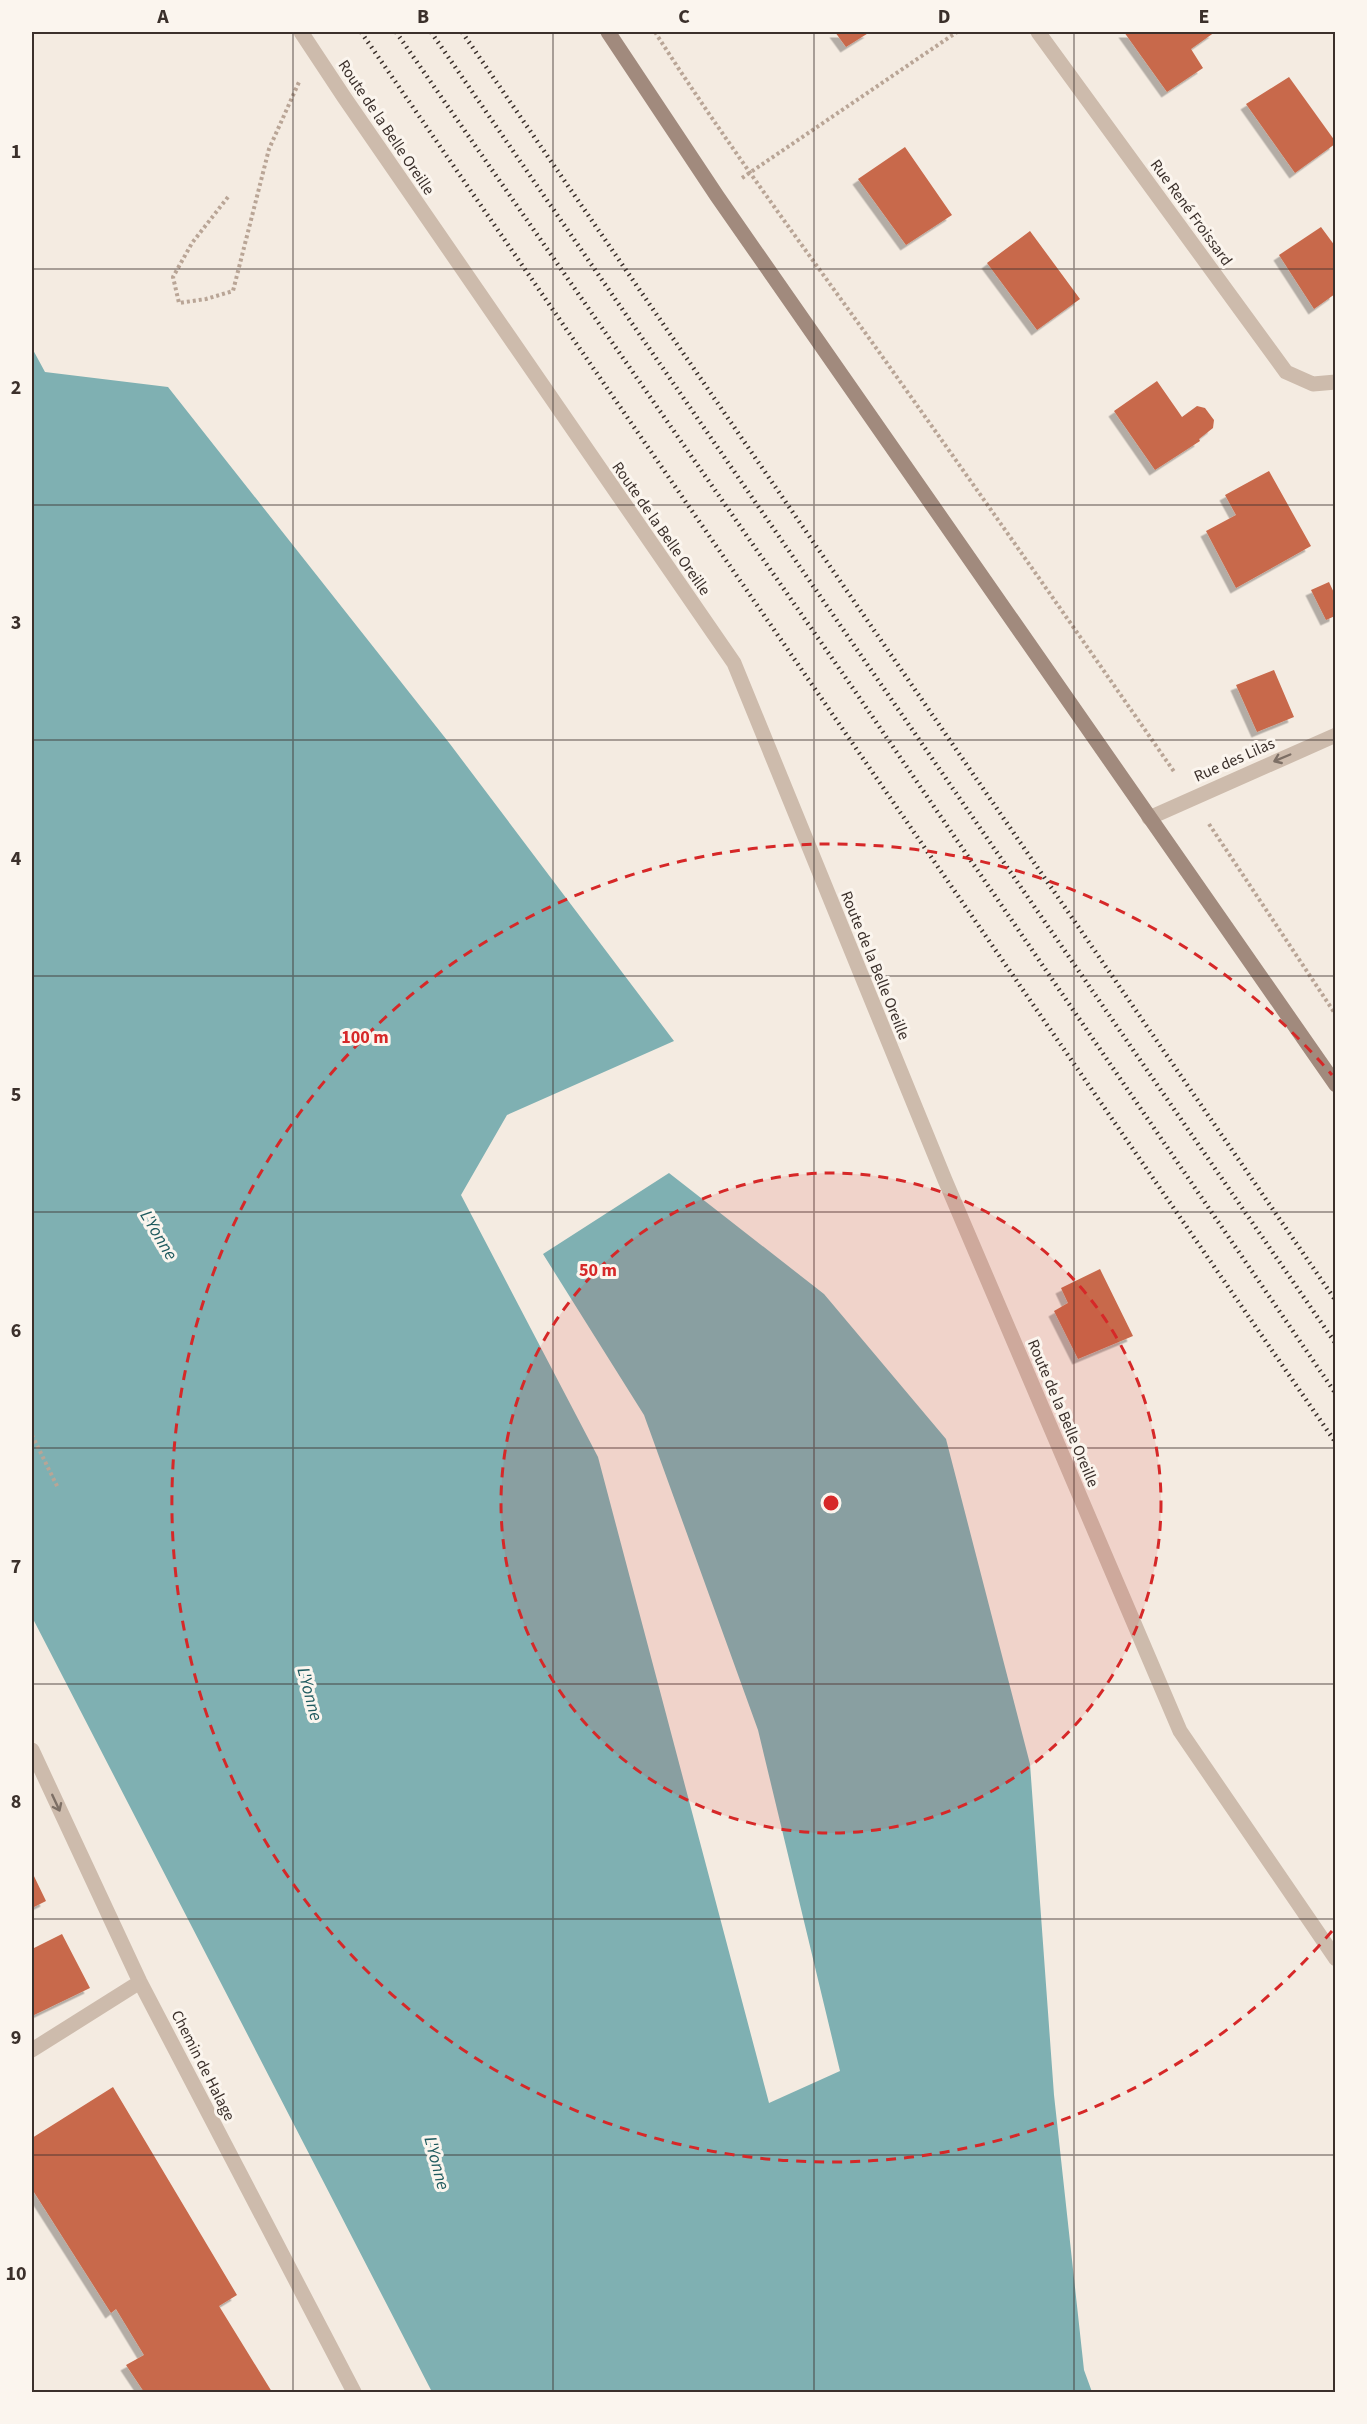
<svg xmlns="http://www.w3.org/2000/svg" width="1367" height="2424" font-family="'Source Sans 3',sans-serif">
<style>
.water{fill:#7fb0b2}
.building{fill:#c8694b;filter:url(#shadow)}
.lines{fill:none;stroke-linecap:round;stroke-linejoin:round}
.path{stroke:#b9a596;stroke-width:4;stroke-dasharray:3 3;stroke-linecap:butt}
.street{stroke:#cdbbac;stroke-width:15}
.secondary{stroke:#a18a7d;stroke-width:15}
.rail{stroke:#3b302b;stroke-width:4.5;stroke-dasharray:1.5 4.5;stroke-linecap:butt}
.oneway{stroke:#7d6f65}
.grid{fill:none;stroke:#3b302b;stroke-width:1.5;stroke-opacity:0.55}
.ring{fill:none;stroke:#d62828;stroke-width:3;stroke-dasharray:10 8}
.labels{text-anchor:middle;stroke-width:6;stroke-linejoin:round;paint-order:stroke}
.street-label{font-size:16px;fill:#3b302b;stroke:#fbf5ee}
.water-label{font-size:18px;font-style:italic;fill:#1f5a5e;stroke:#fbf5ee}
.centre{fill:#d62828;stroke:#fbf5ee;stroke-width:3}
.ring-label{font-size:18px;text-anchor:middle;font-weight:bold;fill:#d62828;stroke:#fbf5ee;stroke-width:6;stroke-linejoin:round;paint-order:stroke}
.neatline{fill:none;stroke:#3b302b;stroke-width:2}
.grid-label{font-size:20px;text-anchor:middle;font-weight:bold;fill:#3b302b}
</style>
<defs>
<filter id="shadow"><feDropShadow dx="-5.5" dy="5.5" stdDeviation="0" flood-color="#0004"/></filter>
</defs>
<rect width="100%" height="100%" fill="#f4ebe1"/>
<!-- water -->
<path class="water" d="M32 348 45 372 168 387 450 744 674 1041 507 1115 461 1195 598 1457 769 2103 840 2071 758 1730 644 1415 543 1254 669 1173 824 1294 946 1439 1030 1764 1054 2095 1084 2370 1092 2392H432L32 1617Z"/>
<!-- building -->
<path class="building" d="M835 32H870L846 47Z
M1124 32H1215L1191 49 1203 68 1167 92Z
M1289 77 1335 141V144L1295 173 1246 104Z
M905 147 952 215 906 245 858 179Z
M1321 227 1335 246V294L1314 309 1279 255Z
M1030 231 1080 299 1037 330 987 263Z
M1157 381 1182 417 1197 406 1205 408 1214 420 1213 428 1199 439 1200 441 1155 470 1114 411Z
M1269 471 1311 546 1236 588 1206 531 1236 515 1225 495Z
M1329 582 1335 595V616L1326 620 1311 590Z
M1274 670 1294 717 1257 732 1236 685Z
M1100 1269 1133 1336 1078 1359 1054 1311 1068 1303 1061 1288Z
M32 1872 46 1901 32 1908Z
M62 1934 90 1988 32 2016V1949Z
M113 2087 237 2295 219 2306 272 2392H144L126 2365 144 2355 116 2309 111 2313 32 2189V2138Z"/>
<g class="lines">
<!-- path -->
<path class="path" d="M655 32C725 142 803 246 879 352 979 492 1077 632 1175 773
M742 178 957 32
M228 197 192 243 173 277 179 303 206 299 233 291 269 149 299 82
M1209 824 1336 1015
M32 1435 58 1488"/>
<!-- street -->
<path class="street" d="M301 32 344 97 734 663 945 1180 1180 1731 1336 1959
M1038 32 1286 372 1313 384 1336 382
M1149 818 1336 735
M32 1750 140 1982 354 2392
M32 2050 140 1982"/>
<!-- secondary -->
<path class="secondary" d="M608 32 717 196 1336 1085"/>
<!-- rail -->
<path class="rail" d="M361 32 1336 1443
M396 32 850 684 1336 1394
M431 32 1336 1344
M462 32 1336 1301"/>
</g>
<!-- one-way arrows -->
<defs><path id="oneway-shaft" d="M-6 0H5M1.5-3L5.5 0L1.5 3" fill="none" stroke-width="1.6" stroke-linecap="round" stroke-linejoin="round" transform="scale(1.5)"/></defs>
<g class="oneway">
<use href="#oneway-shaft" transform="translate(1282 758) rotate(157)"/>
<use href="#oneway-shaft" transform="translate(56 1803) rotate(65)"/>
</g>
<!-- grid -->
<path class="grid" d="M293 32V2392M553 32V2392M814 32V2392M1074 32V2392M32 269H1336M32 505H1336M32 740H1336M32 976H1336M32 1212H1336M32 1448H1336M32 1684H1336M32 1919H1336M32 2155H1336"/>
<!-- distance rings -->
<circle cx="831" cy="1503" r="330" fill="#d62828" fill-opacity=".12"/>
<g class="ring">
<circle cx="831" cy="1503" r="330"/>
<path d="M1332 1931A659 659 0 1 1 1332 1075"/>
</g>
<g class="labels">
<!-- street labels -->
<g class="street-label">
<text transform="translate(387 127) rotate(56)" y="6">Route de la Belle Oreille</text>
<text transform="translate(1192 212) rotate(54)" y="6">Rue René Froissard</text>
<text transform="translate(662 528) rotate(55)" y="6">Route de la Belle Oreille</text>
<text transform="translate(1234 759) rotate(-24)" y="6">Rue des Lilas</text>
<text transform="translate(876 965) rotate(68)" y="6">Route de la Belle Oreille</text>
<text transform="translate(1064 1413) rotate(67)" y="6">Route de la Belle Oreille</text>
<text transform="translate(204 2065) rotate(63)" y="6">Chemin de Halage</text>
</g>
<!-- water labels -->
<g class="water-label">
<text transform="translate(159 1235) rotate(59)" y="6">L'Yonne</text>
<text transform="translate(310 1694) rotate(75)" y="6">L'Yonne</text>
<text transform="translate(437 2163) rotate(75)" y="6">L'Yonne</text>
</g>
</g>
<circle cx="831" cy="1503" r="9" class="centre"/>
<g class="ring-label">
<text x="365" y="1043">100 m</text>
<text x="598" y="1276">50 m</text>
</g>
<!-- border -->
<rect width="1367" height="2424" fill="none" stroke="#fbf5ee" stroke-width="66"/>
<rect x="33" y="33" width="1301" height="2358" class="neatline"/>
<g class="grid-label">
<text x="163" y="23">A</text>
<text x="423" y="23">B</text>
<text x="684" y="23">C</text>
<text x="944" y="23">D</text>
<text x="1204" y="23">E</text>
<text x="16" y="158">1</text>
<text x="16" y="394">2</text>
<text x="16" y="629">3</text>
<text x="16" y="865">4</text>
<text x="16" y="1101">5</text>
<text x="16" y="1337">6</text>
<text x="16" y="1573">7</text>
<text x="16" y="1808">8</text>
<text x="16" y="2044">9</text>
<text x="16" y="2280">10</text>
</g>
</svg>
